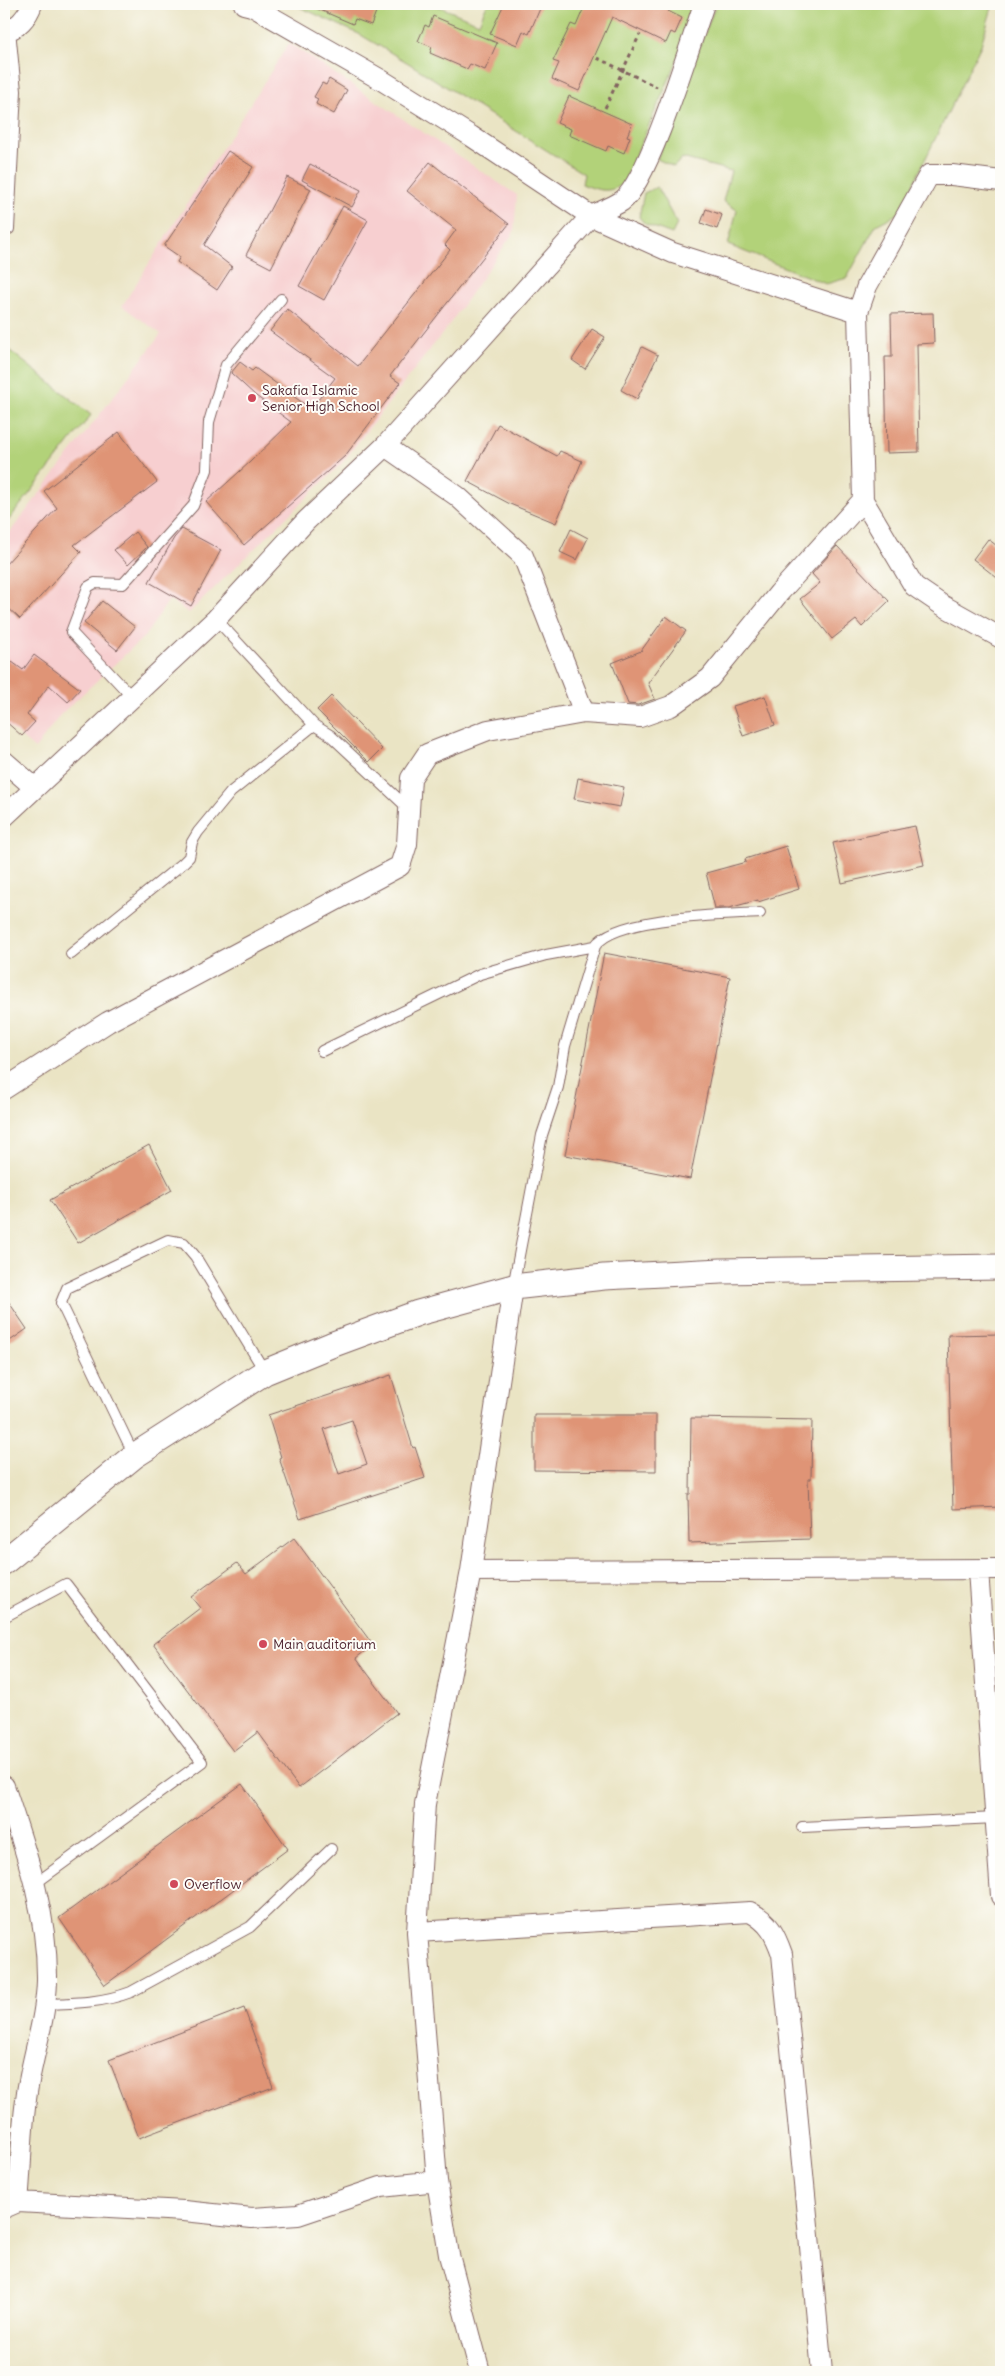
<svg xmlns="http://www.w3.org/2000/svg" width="1005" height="2376" font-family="Delius,sans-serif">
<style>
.built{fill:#f7cfd0}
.green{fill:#b2d279;stroke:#7e7852}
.building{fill:#df9476;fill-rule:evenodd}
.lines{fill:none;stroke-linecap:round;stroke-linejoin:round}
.service-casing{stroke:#826461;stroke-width:12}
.minor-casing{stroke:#826461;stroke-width:22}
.tertiary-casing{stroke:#826461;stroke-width:27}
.path{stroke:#826461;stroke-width:3;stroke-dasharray:4 4;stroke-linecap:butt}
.service{stroke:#fff;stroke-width:10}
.minor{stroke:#fff;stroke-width:20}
.tertiary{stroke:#fff;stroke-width:25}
.poi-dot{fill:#d1495b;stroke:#fdfcf7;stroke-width:2}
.labels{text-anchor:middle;stroke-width:4;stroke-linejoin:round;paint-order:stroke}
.poi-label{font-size:14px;fill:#4a1f2b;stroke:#fdfcf7;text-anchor:start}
</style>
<rect width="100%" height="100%" fill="#fdfcf7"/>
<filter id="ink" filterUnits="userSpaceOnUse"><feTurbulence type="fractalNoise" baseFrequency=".02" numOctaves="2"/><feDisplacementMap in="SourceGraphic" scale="10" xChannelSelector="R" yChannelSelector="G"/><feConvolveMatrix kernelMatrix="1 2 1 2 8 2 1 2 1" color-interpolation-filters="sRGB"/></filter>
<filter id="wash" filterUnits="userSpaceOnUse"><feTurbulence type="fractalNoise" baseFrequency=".0096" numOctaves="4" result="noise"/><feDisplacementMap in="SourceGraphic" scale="20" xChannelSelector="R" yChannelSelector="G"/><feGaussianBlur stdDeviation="1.12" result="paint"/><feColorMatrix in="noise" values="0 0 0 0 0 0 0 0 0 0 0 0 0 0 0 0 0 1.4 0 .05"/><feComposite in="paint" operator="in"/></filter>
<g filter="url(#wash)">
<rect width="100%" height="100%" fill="#eae4c4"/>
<!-- built -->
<path class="built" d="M289 43 517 195 514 232 449 325 342 463 189 613 169 600 145 636 61 714 35 749 4 723V540L161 334 122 306Z"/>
<!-- green -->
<path class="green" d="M293 4H433L479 23 487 4H696L675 66 624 182C611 195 597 190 582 184L584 174 410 64 359 34Z
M716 4H993L981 45 899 213 876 225 847 278 826 284 728 245 737 210 723 201 731 171 682 158 674 167 657 159Z
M657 187 677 224 672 234 645 224 639 217 644 193Z
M4 346 91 415 4 526Z"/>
<g id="blocks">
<!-- building -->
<path class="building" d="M306 4H375L373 8 377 9 371 25 355 19 353 24Z
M504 4H542L529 34 523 31 517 45 490 34Z
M583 4H672L668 11 682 18 675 34 671 32 666 43 612 17 579 91 552 79 559 63 553 61 571 24 576 26 585 5Z
M433 16 497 43 485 70 470 64 467 69 430 53 432 47 418 41 425 25 429 27Z
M329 79 347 90 334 114 316 104 318 99 314 97 322 83 326 85Z
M569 96 632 124 627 136 630 137 624 153 608 146 606 151 569 135 571 129 557 123Z
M228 151 253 167 204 245 232 267 217 290 177 262 180 257 164 246Z
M430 162 509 224 390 376 400 383 345 456 244 545 206 502 250 462 291 422 256 396 231 373 240 362 252 371 255 368 311 409 335 378 270 331 287 309 358 366 450 250 445 245 456 230 407 191Z
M310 164 361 190 352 207 302 180Z
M287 177 311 189 271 268 246 255Z
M343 206 368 220 324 300 299 286Z
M706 209 722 215 717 229 701 223Z
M933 313 934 343 917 344 919 452 887 453 885 357H892L891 314Z
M592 329 605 337 585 369 572 360Z
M642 347 658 355 637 399 621 390Z
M498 424 557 456 560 451 582 461 556 523 510 504 467 481Z
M119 432 157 482 74 545 81 552 20 619 4 604V566L57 508 44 491Z
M182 529 221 550 191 606 149 582 174 538Z
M571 529 588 538 577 560 560 552Z
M135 532 147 547 128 565 114 550Z
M988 539 1001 549V581L973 559Z
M837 546 889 601 862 627 856 620 832 639 800 599 820 583 812 574Z
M102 601 135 627 117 650 84 623Z
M666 616 686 631 648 683 655 699 638 705 628 704 612 663 641 651Z
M34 655 80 689 68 702 49 685 27 715 35 722 22 736 4 720V656L23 670Z
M331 696 382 749 369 762 317 710Z
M765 696 775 725 743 736 733 706Z
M578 778 624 787 620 807 574 799Z
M915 826 924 865 842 883 833 843Z
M786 846 799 889 758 902V900L729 908H715L706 873 746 862 745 859Z
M604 953 730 977 690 1179 565 1155Z
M149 1145 172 1190 78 1243 50 1200Z
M4 1295 27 1329 4 1345Z
M1001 1334V1507L953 1509 948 1335Z
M391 1375 413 1448 415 1447 425 1478 300 1519 279 1458 281 1457 268 1415ZM352 1420 367 1464 339 1474 324 1429Z
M534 1415H656V1471L534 1470Z
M691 1418 812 1420 811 1479H808L810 1539 689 1543 688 1494H690Z
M294 1538 373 1645 356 1658 397 1713 299 1788 258 1732 233 1751 153 1644 200 1608 191 1597 237 1563 246 1574Z
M242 1784 288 1849 105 1985 59 1918Z
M244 2008 273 2087 139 2138 109 2060Z"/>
</g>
</g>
<g filter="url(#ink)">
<use href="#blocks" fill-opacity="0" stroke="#826461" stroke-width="1"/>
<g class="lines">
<defs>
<path id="service" d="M9 229 16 91 10 30
M216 619 314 725
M132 697 71 632 88 587 95 583 123 584 193 506 207 470 209 422 226 365 281 299
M71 954 182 864 189 857 192 842 198 832 231 792 314 725 330 735 409 809
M322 1051 480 974 546 955 595 946
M513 1287 542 1135 558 1087 565 1046 595 946C615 916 725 915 760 913
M134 1455 61 1303 67 1288 168 1240 184 1243 195 1256 265 1372
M4 1617 66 1584 202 1762 36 1883
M802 1827 996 1818
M45 2004C75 2003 102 2003 131 1992L250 1927 331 1849"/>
<path id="minor" d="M244 4 252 6 383 81 471 136 591 216 673 253 858 312
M4 31C17 30 28 16 32 4
M1001 181 952 175H929L867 286 858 312 863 500 914 586 942 605 1001 638
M385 446 457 496 523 556 584 713
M4 761 35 788
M4 817 216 619 306 521 385 446 591 216C601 211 613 207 622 201 649 181 691 41 704 4
M4 1089 108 1022 400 866 407 844 411 778 427 754 488 730 584 713 640 717 671 706 710 678 779 593 863 500
M978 1570 1001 1896
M471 1571 1001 1569
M4 1786C25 1849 48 1912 47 1981 46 2015 35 2048 29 2081 21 2120 22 2162 18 2202
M417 1932 750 1912C769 1922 775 1934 782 1954L822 2372
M4 2208 18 2202 184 2211 252 2218 298 2215 381 2187 437 2181
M480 2372 449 2255 437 2181 417 1932 425 1804 471 1571 513 1287"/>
<path id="tertiary" d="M4 1562 134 1456 265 1372 331 1345 418 1313 513 1287 604 1277 721 1271 1001 1267"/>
</defs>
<!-- service casing -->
<use href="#service" class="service-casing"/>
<!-- minor casing -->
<use href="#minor" class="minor-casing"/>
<!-- tertiary casing -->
<use href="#tertiary" class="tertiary-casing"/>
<!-- path -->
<path class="path" d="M597 58 657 87
M605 108 640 34"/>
<!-- service -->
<use href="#service" class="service"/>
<!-- minor -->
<use href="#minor" class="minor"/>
<!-- tertiary -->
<use href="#tertiary" class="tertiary"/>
</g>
</g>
<!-- markers -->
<g class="poi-dot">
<circle cx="252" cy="398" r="5"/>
<circle cx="263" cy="1644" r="5"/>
<circle cx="174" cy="1884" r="5"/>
</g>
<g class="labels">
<!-- poi labels -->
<g class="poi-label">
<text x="262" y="395">Sakafia Islamic<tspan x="262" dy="16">Senior High School</tspan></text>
<text x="273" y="1649">Main auditorium</text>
<text x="184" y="1889">Overflow</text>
</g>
</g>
<!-- margin -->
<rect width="1005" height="2376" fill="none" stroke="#fdfcf7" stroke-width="20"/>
</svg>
